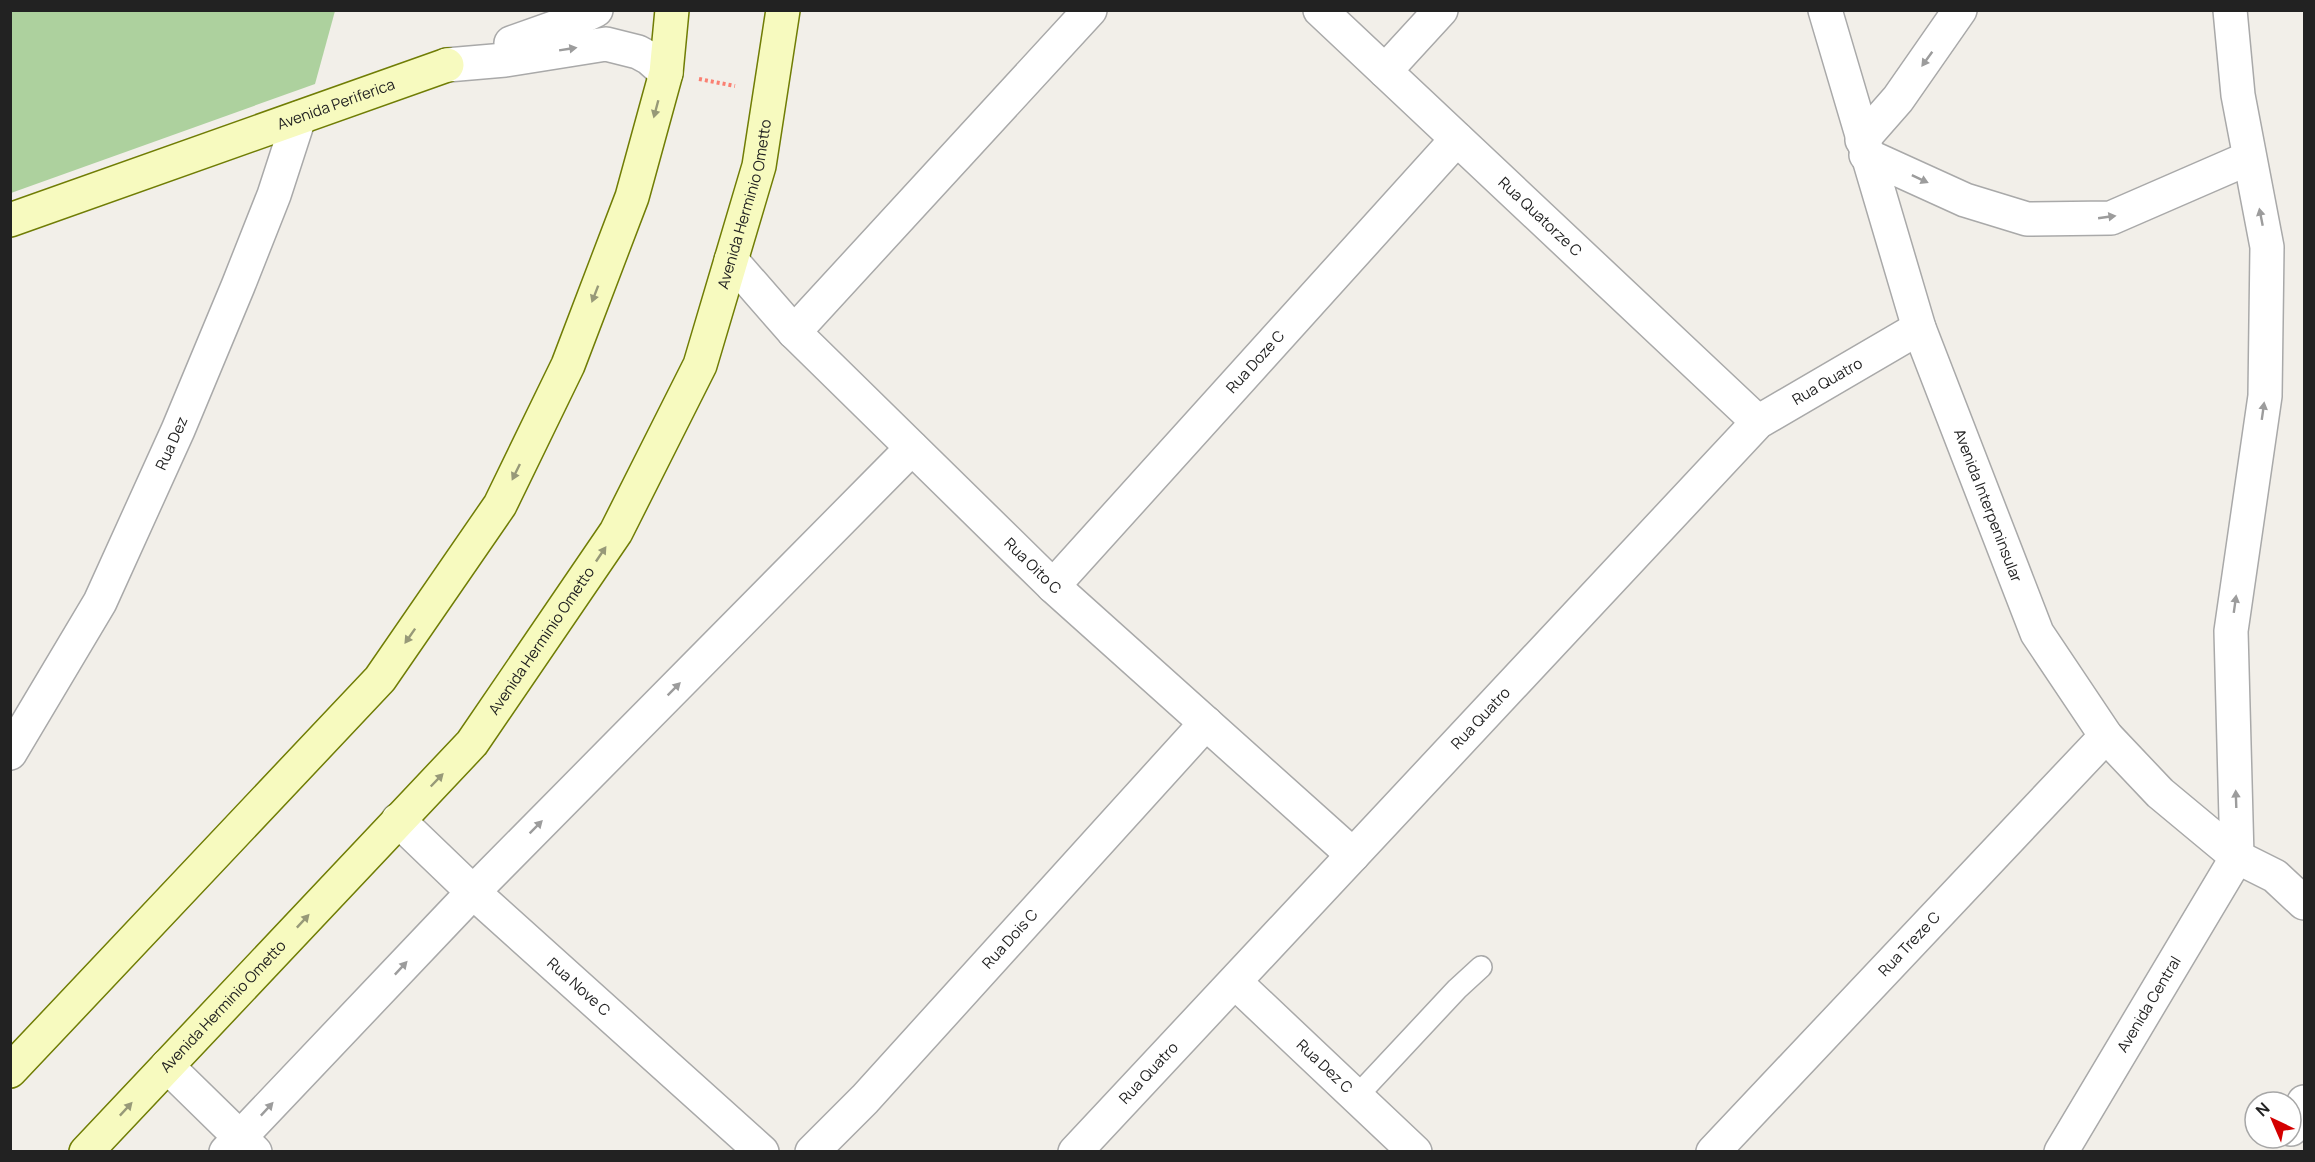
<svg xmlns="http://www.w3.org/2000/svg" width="2315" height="1162" font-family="Manrope,sans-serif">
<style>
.forest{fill:#add19e}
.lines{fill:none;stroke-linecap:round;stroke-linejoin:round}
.lane-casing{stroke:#a9a9a9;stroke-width:24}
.street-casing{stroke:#a9a9a9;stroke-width:36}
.secondary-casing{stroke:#707d05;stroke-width:36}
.path{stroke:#fa8072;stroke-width:4;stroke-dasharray:3 3;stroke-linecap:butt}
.lane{stroke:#fff;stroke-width:21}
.street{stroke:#fff;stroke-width:33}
.secondary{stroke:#f7fabf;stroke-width:33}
.oneway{fill:#9c9c9c}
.oneway2{fill:#979978}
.labels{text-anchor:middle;stroke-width:4.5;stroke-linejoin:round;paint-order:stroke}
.street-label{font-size:15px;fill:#222;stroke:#fff}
</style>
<rect width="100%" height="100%" fill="#f2efe9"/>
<!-- forest -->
<path class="forest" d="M11 10H335V11L315 84 11 193Z"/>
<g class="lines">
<defs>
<path id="lane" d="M1357 1096 1457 989 1481 967"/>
<g id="street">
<path id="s1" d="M1320 10 1758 422"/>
<path id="s2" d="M1825 10 1919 328 2037 633 2106 736 2160 793 2237 857 2275 876 2304 903"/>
<path d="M511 43 573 21 596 10"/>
<path d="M447 65 505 60 606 44 638 52 649 58 666 73"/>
<path d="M1385 71 1441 10"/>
<path d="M1862 140 1898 99 1960 10"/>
<path d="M1866 155 1965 200 2027 219 2111 218 2249 158"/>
<path id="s3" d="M731 260 794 332 1053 586 1353 855"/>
<path d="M794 332 1090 10"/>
<path id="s4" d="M1053 586 1457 139"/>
<path id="s5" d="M10 753 100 602 178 430 238 286 274 195 299 118"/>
<path id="s6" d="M398 820 473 892 762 1152"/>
<path id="s7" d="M1235 982 1415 1152"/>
<path d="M167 1066 255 1152"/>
<path d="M2291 1129 2304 1102"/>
<path d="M226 1152 473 892 912 448"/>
<path id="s8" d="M812 1152 865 1099 1206 723"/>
<path id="s9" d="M1075 1152 1758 422 1919 328"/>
<path id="s10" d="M1713 1152 2106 736"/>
<path id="s11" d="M2061 1152 2237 857 2231 631 2265 396 2267 247 2238 95 2230 10"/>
</g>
<g id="secondary">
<path id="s12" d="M10 220 447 65"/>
<path d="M10 1071 380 679 500 505 568 365 632 197 666 73 672 10"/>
<path id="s13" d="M86 1152 472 743 616 532 700 365 759 166 783 10"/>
</g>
</defs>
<!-- lane casing -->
<use href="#lane" class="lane-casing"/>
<!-- street casing -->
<use href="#street" class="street-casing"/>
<!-- secondary casing -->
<use href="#secondary" class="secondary-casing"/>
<!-- path -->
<path class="path" d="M699 79 735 86"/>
<!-- lane -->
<use href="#lane" class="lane"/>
<!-- street -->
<use href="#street" class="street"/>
<!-- secondary -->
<use href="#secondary" class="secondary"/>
</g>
<!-- one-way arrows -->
<defs><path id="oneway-solid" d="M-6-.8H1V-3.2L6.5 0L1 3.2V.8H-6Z" transform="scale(1.5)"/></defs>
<g class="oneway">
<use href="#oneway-solid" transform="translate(568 49) rotate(-9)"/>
<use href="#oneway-solid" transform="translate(1927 59) rotate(126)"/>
<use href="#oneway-solid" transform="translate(1920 179) rotate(25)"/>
<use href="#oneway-solid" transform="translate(2107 217) rotate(-8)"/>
<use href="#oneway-solid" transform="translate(2261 217) rotate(-101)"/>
<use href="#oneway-solid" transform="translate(2263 411) rotate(-82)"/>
<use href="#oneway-solid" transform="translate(2235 604) rotate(-82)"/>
<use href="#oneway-solid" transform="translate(674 689) rotate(-45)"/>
<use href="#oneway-solid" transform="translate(2236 799) rotate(-92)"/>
<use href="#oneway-solid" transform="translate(536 827) rotate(-45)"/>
<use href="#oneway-solid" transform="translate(401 968) rotate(-47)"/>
<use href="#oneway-solid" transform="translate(267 1109) rotate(-47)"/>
</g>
<g class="oneway2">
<use href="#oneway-solid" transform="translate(656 109) rotate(105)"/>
<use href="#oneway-solid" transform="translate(595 294) rotate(111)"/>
<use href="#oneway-solid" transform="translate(516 472) rotate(116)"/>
<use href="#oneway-solid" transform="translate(601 554) rotate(-56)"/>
<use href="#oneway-solid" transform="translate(410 636) rotate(125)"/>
<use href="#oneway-solid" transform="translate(437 780) rotate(-46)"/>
<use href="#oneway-solid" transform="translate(303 921) rotate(-47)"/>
<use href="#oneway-solid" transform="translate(126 1109) rotate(-47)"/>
</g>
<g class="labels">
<!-- street labels -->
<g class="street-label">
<text dy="5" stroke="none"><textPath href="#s12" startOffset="346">Avenida Periferica</textPath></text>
<text dy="5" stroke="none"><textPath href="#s13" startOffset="1172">Avenida Herminio Ometto</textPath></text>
<text dy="5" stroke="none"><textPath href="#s1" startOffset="302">Rua Quatorze C</textPath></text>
<text dy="5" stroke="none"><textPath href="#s4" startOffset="302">Rua Doze C</textPath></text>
<text dy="5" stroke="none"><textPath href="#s9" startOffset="1080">Rua Quatro</textPath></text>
<text dy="5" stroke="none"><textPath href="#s5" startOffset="350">Rua Dez</textPath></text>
<text dy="5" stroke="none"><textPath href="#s2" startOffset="522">Avenida Interpeninsular</textPath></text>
<text dy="5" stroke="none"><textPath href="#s3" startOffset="430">Rua Oito C</textPath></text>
<text dy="5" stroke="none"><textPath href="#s13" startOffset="686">Avenida Herminio Ometto</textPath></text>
<text dy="5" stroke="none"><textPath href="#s9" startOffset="594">Rua Quatro</textPath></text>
<text dy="5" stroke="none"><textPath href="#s8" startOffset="291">Rua Dois C</textPath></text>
<text dy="5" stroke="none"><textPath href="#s10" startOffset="286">Rua Treze C</textPath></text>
<text dy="5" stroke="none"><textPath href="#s6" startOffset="246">Rua Nove C</textPath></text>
<text dy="5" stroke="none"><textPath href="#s11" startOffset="172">Avenida Central</textPath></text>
<text dy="5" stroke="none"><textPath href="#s13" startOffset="200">Avenida Herminio Ometto</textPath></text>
<text dy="5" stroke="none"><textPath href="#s7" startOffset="123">Rua Dez C</textPath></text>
<text dy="5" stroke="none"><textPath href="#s9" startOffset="108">Rua Quatro</textPath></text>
</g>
</g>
<!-- border -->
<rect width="2315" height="1162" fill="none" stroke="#222222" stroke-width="24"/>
<!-- north arrow -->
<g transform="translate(2273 1120) rotate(316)"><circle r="28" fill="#ffffff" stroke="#a7a7a7" stroke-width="1.5"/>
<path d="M0-4.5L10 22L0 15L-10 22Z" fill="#d40000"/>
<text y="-9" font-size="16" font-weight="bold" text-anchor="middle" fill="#222222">N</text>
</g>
</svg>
